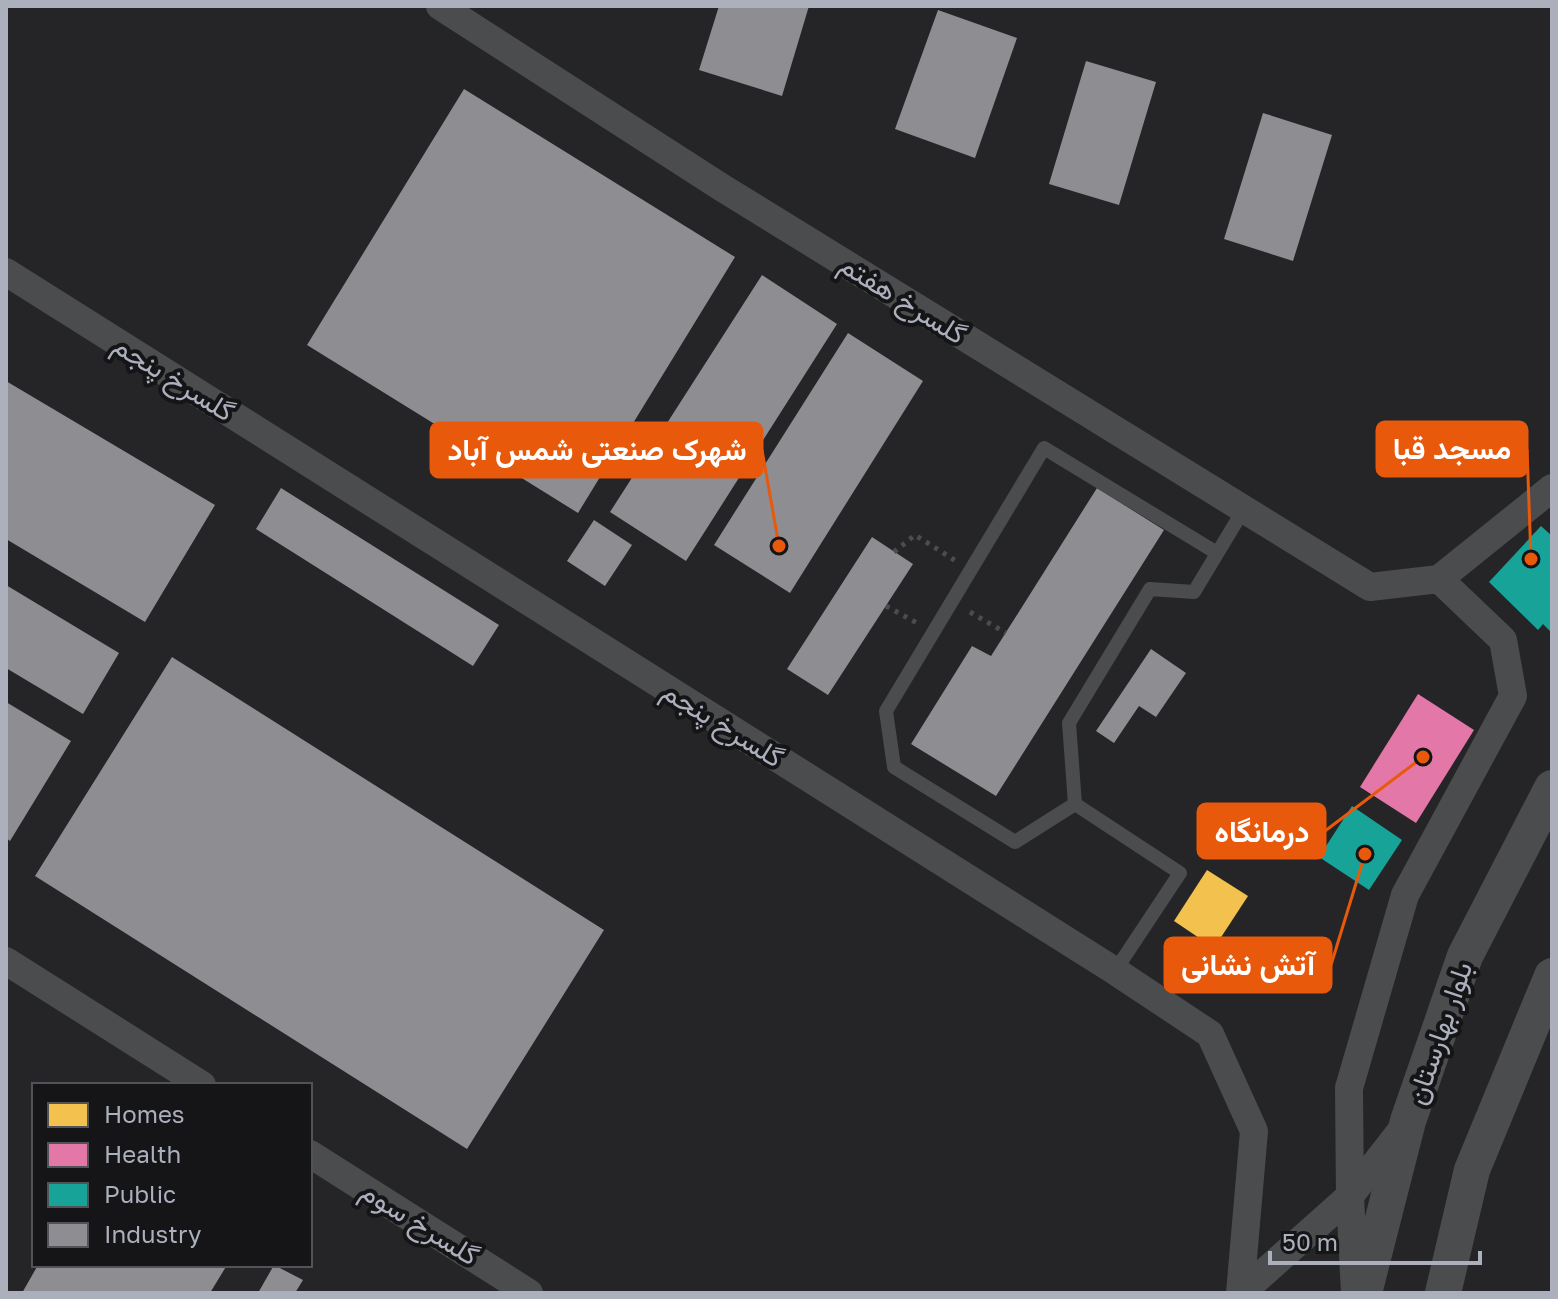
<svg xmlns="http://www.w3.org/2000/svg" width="1558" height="1299" font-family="'Golos Text',Vazirmatn,sans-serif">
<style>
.built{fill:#252527;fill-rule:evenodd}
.homes{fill:#f2c14e}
.health{fill:#e377a8}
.public{fill:#17a398}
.industry{fill:#8d8d92}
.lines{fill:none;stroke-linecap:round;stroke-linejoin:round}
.path{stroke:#4b4c50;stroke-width:5;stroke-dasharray:4 6;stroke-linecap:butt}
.service{stroke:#4b4c4e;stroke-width:14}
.minor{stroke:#4b4c4e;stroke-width:28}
.tertiary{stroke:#4b4c4e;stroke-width:36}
.labels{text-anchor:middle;stroke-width:8;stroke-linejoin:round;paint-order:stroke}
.street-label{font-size:28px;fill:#acafbc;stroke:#151517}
.leader{fill:none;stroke:#e8590c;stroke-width:3}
.callout-dot{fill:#e8590c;stroke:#151517;stroke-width:3}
.callout{fill:#e8590c;stroke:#e8590c;stroke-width:3}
.callout-label{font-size:30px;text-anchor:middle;font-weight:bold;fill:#fff}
</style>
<rect width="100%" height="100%" fill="#1b1b1b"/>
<!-- built -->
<path class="built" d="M6 6H1552V1293H6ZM34 1085H310V1265H34Z"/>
<!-- homes -->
<path class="homes" d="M1207 870 1248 896 1214 948 1174 921Z"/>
<!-- health -->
<path class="health" d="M1418 694 1474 730 1416 823 1360 787Z"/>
<!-- public -->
<path class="public" d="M1541 526 1552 536V633L1543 624 1538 630 1489 582Z
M1352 806 1402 840 1369 890 1319 857Z"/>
<!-- industry -->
<path class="industry" d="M719 6H809L782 96 699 70Z
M938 10 1017 38 975 158 895 129Z
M1086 61 1156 82 1119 205 1049 184Z
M464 89 735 257 578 513 307 345Z
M1263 113 1332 135 1293 261 1224 239Z
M762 275 837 324 686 561 610 512Z
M848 333 923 381 790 593 714 545Z
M6 381 215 505 145 622 6 539Z
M281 488 499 625 473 666 256 529Z
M1097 488 1164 530 996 796 911 744 972 646 991 656Z
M594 520 632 545 605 586 567 561Z
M872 537 913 564 828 695 787 669Z
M6 585 119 653 83 714 6 668Z
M1151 649 1186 673 1156 717 1139 706 1114 743 1096 731Z
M172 657 604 930 467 1149 35 876Z
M6 702 71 741 10 841 6 838Z
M38 1265H227L210 1293H22Z
M274 1265 303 1280 295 1293H258Z"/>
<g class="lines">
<!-- path -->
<path class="path" d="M894 552 915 535 956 561
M886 606 917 623
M970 612 1006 633"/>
<!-- service -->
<path class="service" d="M1075 804 1069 723 1150 589 1194 592 1244 509
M1115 971 1180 873 1075 804 1015 842 894 767 886 711 1044 448 1217 553"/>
<!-- minor -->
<path class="minor" d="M440 6 721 187 1370 587 1439 579 1552 488
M6 272 1115 971 1210 1034 1254 1131 1240 1293
M6 961 202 1085
M310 1154 529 1293
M1241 1293 1350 1196 1403 1128
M1355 1293 1350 1196 1349 1088 1405 895 1513 696 1503 640 1439 579"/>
<!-- tertiary -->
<path class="tertiary" d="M1364 1293 1408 1121 1465 956 1552 788
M1443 1293 1472 1170 1552 976"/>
</g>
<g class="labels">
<!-- street labels -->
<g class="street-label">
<text transform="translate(903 299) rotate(32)" y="10">گلسرخ هفتم</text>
<text transform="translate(174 378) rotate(32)" y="10">گلسرخ پنجم</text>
<text transform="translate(723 724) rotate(32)" y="10">گلسرخ پنجم</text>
<text transform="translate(1439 1033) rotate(-71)" y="10">بلوار بهارستان</text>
<text transform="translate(420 1223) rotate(32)" y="10">گلسرخ سوم</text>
</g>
</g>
<!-- callouts -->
<path class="leader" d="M1531 559L1527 449M779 546L762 450M1423 757L1325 831M1365 854L1331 965"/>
<g class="callout-dot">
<circle cx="1531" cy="559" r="8"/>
<circle cx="779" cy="546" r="8"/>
<circle cx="1423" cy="757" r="8"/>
<circle cx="1365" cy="854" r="8"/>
</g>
<g class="callout">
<rect x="1377" y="422" width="150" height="54" rx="8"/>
<rect x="431" y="423" width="331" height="54" rx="8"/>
<rect x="1198" y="804" width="127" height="54" rx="8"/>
<rect x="1165" y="938" width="166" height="54" rx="8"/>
</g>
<g class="callout-label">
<text x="1452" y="459">مسجد قبا</text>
<text x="597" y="460">شهرک صنعتی شمس آباد</text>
<text x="1262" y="842">درمانگاه</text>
<text x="1248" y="975">آتش نشانی</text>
</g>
<!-- border -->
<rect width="1558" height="1299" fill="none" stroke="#acafbc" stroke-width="16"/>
<!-- legend -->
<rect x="32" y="1083" width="280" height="184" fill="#151517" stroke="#515359" stroke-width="2"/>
<rect x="48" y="1103" width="40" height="24" fill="#f2c14e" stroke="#515359" stroke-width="2"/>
<text x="104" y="1123" font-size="24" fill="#acafbc">Homes</text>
<rect x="48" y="1143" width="40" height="24" fill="#e377a8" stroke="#515359" stroke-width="2"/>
<text x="104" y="1163" font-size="24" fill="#acafbc">Health</text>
<rect x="48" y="1183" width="40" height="24" fill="#17a398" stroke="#515359" stroke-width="2"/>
<text x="104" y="1203" font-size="24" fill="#acafbc">Public</text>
<rect x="48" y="1223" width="40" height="24" fill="#8d8d92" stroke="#515359" stroke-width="2"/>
<text x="104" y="1243" font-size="24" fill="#acafbc">Industry</text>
<!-- scale -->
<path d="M1270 1251v12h210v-12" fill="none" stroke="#acafbc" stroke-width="4"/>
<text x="1282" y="1251" font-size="24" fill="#acafbc" stroke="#151517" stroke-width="6" paint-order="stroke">50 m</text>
</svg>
